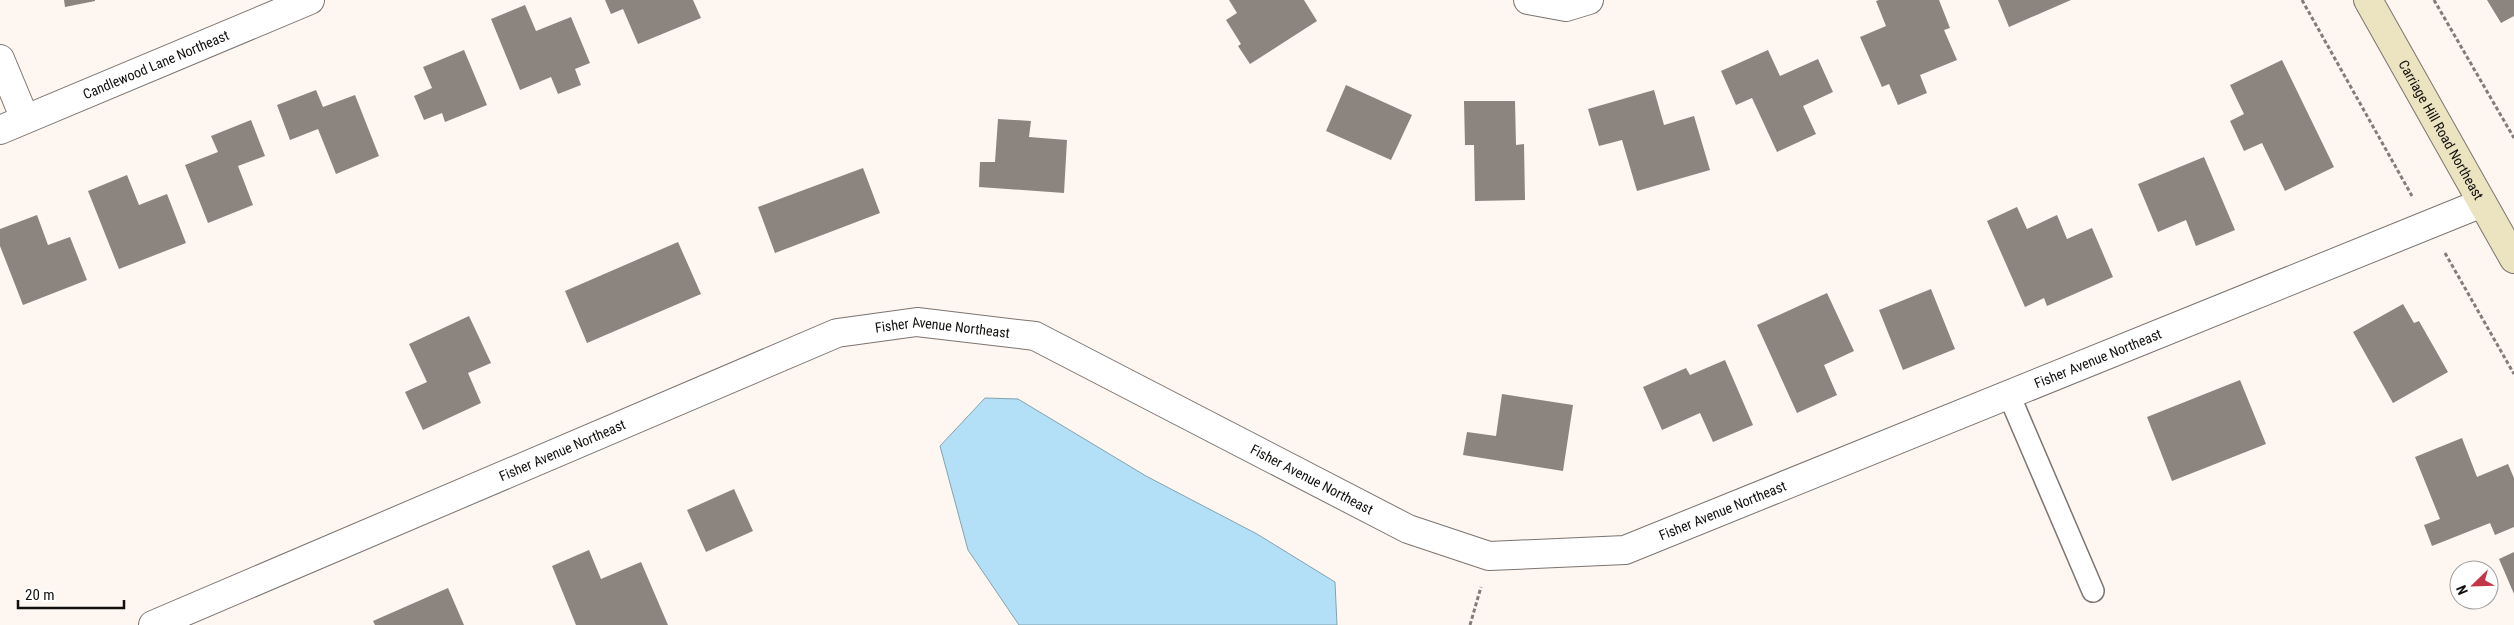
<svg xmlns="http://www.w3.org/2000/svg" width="2514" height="625" font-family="'Roboto Condensed',sans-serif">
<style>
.water{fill:#b3e0f6;stroke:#83a2b0}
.building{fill:#8b847f}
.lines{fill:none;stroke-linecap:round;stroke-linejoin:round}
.lane-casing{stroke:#7b7470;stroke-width:24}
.street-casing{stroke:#7b7470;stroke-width:30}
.secondary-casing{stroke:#7b7470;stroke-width:30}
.path{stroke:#827d7a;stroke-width:3;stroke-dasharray:4 2.5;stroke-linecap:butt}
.lane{stroke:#fff;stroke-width:21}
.street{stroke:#fff;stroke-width:28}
.secondary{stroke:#ece3c0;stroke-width:28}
.labels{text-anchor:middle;stroke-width:4;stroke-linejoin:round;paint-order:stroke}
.street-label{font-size:14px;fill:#12100e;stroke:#fff}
</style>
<rect width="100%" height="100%" fill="#fef6f1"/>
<!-- water -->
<path class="water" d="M985 398 1018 399 1146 476 1257 534 1335 582 1337 625H1019L968 550 940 446Z"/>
<!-- building -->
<path class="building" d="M64 0H95V1L65 7Z
M605 0H693L701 18 638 44 623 9 611 14Z
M1229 0H1304L1317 21 1250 64 1238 46 1241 44 1226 20 1237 13Z
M1879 0H1939L1950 28 1944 30 1957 60 1920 75 1927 93 1898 105 1889 84 1882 87 1860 37 1886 26 1876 1Z
M1998 0H2071L2009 27Z
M2487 0H2514V16L2501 23Z
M525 5 536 31 571 17 590 63 575 69 581 85 558 94 551 77 520 90 491 19Z
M464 50 487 105 445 122 442 113 424 120 414 96 432 88 423 67Z
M1768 50 1780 76 1818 59 1833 92 1803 106 1816 134 1777 152 1752 98 1736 105 1721 71Z
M2282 60 2334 167 2285 191 2262 143 2244 151 2230 121 2244 114 2230 85Z
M1346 85 1412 115 1391 160 1326 131Z
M316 90 323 107 355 95 379 156 336 174 318 129 290 140 277 105Z
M1654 90 1664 125 1694 116 1710 170 1637 191 1622 140 1599 146 1588 109Z
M1464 101H1515L1516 145 1524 144 1525 200 1475 201 1474 145H1465Z
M998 119 1031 121 1029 137 1067 140 1064 193 979 187 980 162H995Z
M251 120 265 156 238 166 253 205 208 223 185 165 218 152 211 136Z
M2204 157 2235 230 2196 246 2186 220 2158 232 2138 184Z
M863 168 880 213 775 253 758 207Z
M127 175 139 205 167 194 186 243 119 269 88 191Z
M2017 207 2027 229 2057 215 2067 239 2092 228 2113 277 2047 306 2044 298 2025 307 1987 221Z
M37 215 48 245 70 237 87 280 23 305 0 246V229Z
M678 242 701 294 587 343 565 291Z
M1931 289 1955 349 1903 370 1879 310Z
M1827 293 1854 351 1824 365 1837 395 1797 413 1757 325Z
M2403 304 2414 323 2419 321 2448 372 2393 403 2353 332Z
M469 316 491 363 468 373 481 403 423 430 405 392 427 382 409 344Z
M1725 360 1753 425 1713 442 1700 413 1662 430 1643 387 1686 368 1690 375Z
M2240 380 2266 444 2172 481 2147 417Z
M1502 394 1573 405 1563 471 1463 455 1467 432 1496 436Z
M2462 438 2477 477 2508 464 2514 478V527L2495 535 2490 523 2432 546 2424 525 2440 519 2415 457Z
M734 489 753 531 706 552 687 510Z
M589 550 601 579 641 562 668 625H576L552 566Z
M2514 552V594L2499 559Z
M448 588 464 625H375L373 621Z"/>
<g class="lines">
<defs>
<path id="lane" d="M2009 395 2093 591"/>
<g id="street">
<path d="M1528 0 1566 7 1589 0"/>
<path d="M0 59 25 119"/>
<path id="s1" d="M0 130 310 0"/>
<path id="s2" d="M153 625 837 333 917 322 1035 336 1408 529 1489 556 1625 550 2482 203"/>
</g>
<g id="secondary">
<path id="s3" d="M2368 0 2514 259"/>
</g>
</defs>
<!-- lane casing -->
<use href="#lane" class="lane-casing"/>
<!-- street casing -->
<use href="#street" class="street-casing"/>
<!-- secondary casing -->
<use href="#secondary" class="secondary-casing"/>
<!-- path -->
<path class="path" d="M2302 0 2412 196
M2434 0 2514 138
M2445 253 2514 374
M1470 625 1481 587"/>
<!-- lane -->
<use href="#lane" class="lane"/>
<!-- street -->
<use href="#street" class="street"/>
<!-- secondary -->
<use href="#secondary" class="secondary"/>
</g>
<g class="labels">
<!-- street labels -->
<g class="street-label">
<text dy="5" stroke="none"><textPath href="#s1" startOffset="169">Candlewood Lane Northeast</textPath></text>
<text dy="5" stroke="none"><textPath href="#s3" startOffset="149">Carriage Hill Road Northeast</textPath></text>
<text dy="5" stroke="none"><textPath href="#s2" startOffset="850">Fisher Avenue Northeast</textPath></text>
<text dy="5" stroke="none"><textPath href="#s2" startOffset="2095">Fisher Avenue Northeast</textPath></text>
<text dy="5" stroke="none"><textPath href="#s2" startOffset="445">Fisher Avenue Northeast</textPath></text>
<text dy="5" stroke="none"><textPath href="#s2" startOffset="1255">Fisher Avenue Northeast</textPath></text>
<text dy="5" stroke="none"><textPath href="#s2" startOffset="1690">Fisher Avenue Northeast</textPath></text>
</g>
</g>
<!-- north arrow -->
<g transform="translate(2474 585) rotate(247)"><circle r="24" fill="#ffffff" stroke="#a09f9f"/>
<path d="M0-4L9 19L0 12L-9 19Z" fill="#c53548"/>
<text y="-8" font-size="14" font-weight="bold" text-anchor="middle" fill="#12100e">N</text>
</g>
<!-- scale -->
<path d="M18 600v8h106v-8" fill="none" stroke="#12100e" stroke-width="2.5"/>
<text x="25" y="600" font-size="15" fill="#12100e" stroke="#ffffff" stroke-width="4" paint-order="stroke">20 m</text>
</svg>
